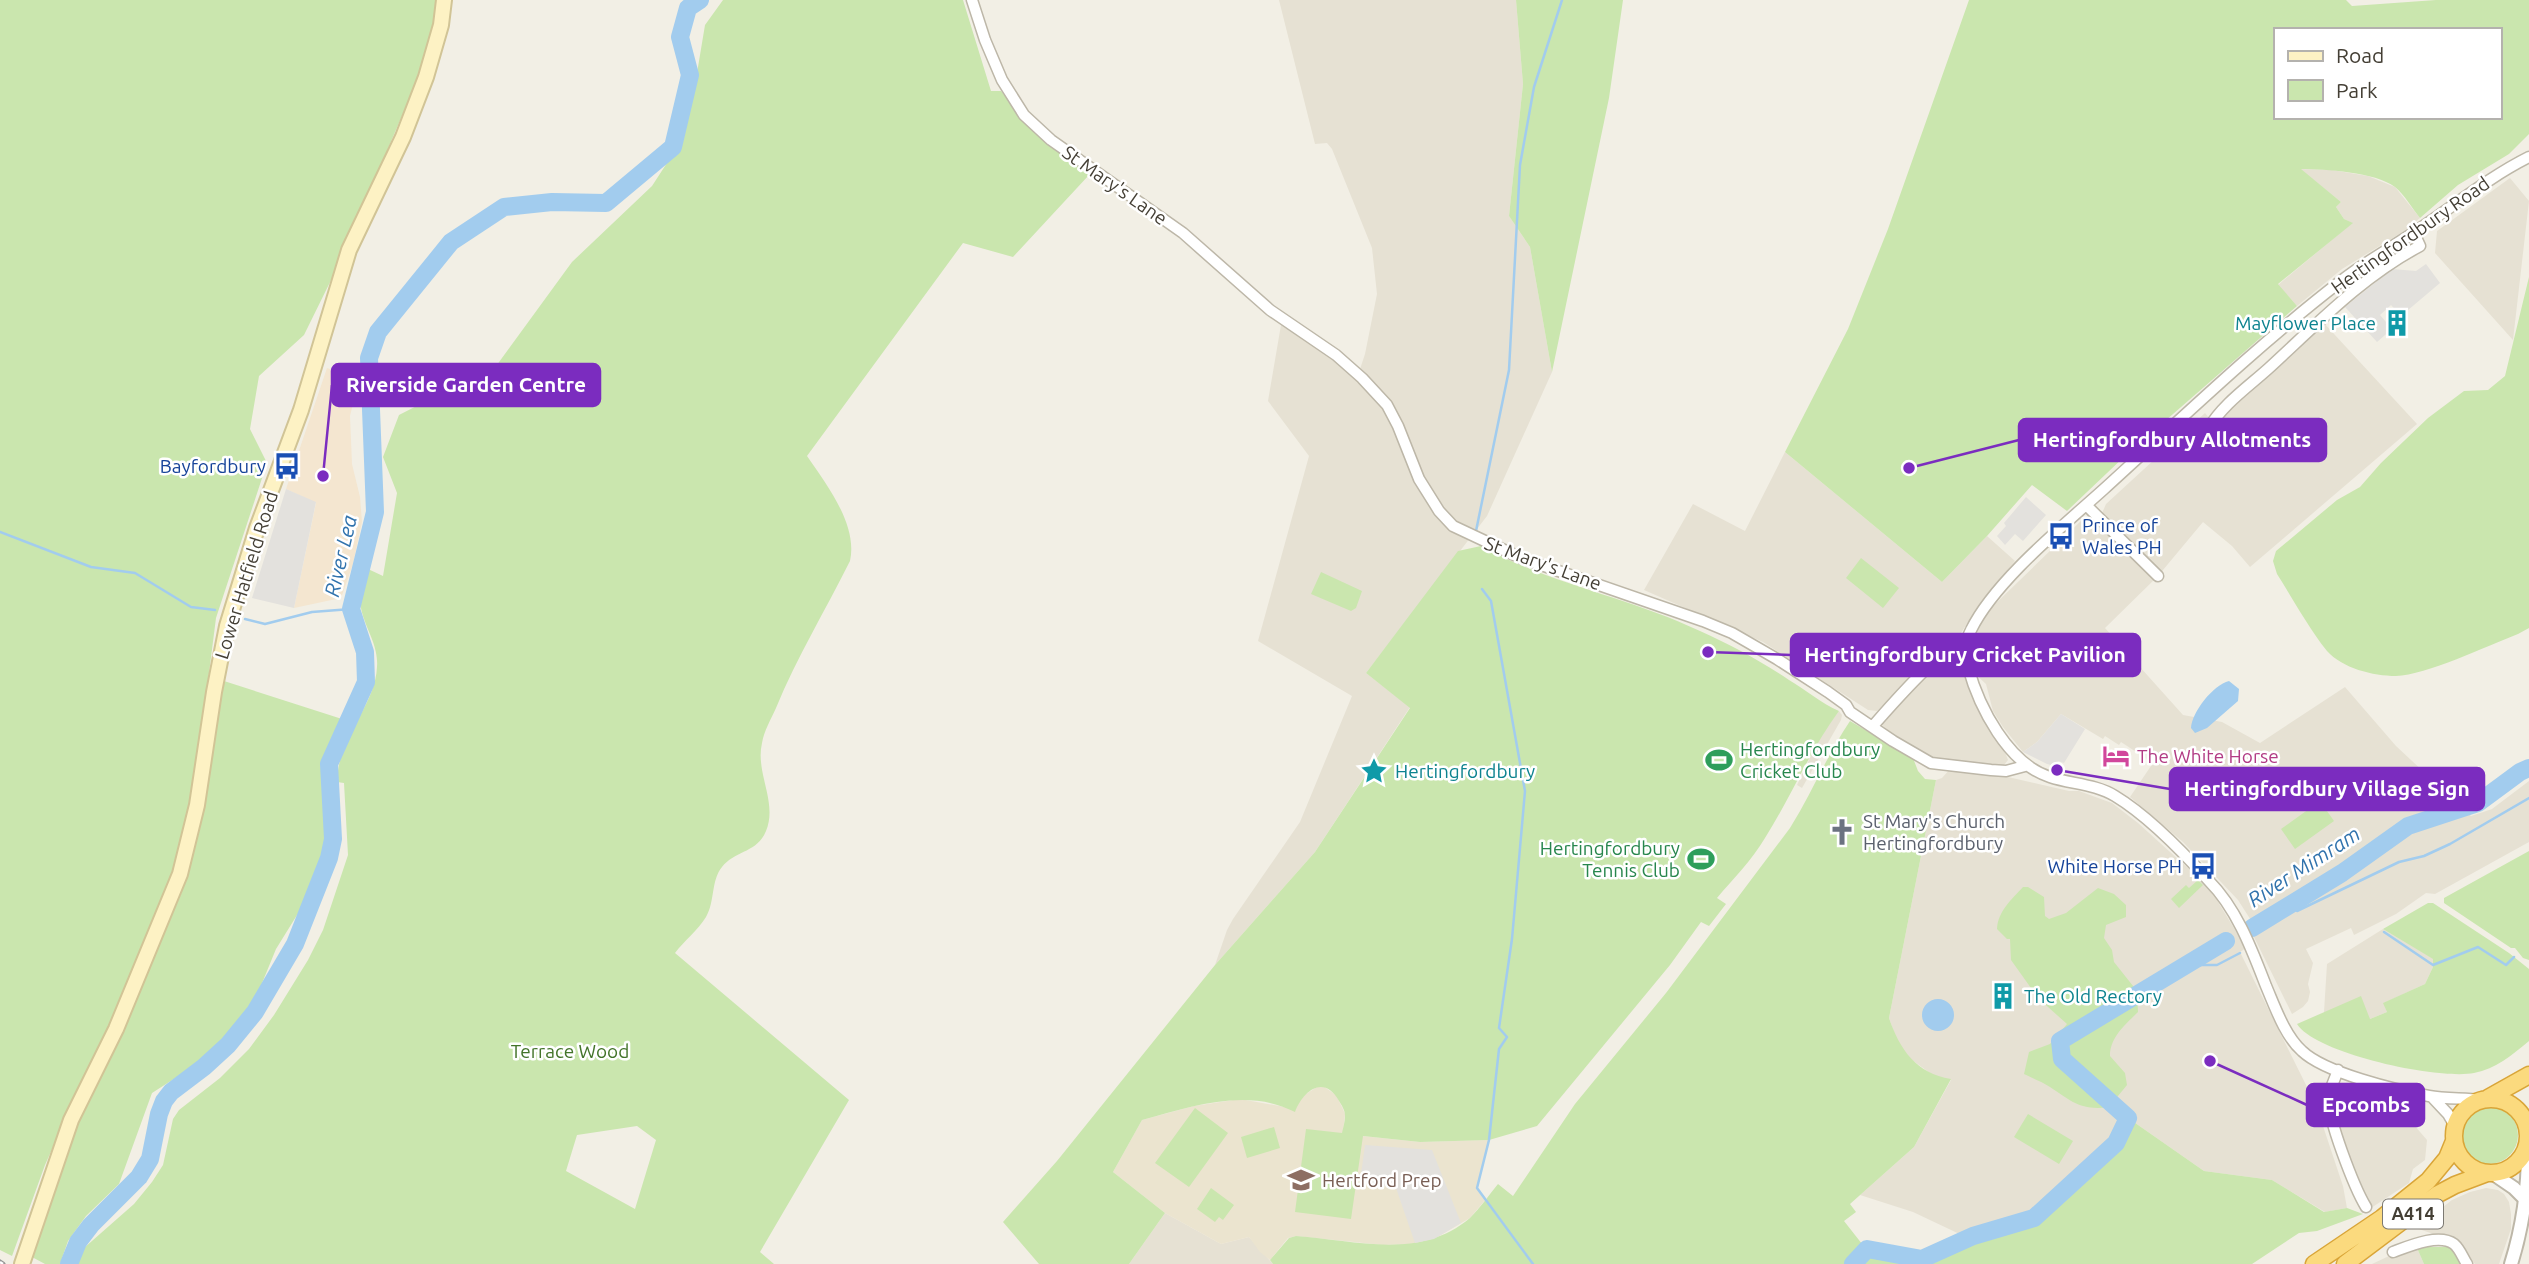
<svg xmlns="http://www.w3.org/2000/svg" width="2529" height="1264" font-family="Ubuntu,sans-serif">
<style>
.residential{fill:#e6e1d3}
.commercial{fill:#f4e6d0}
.education{fill:#ebe4cf}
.green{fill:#cae6ae;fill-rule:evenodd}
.parking{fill:#e3e1dd}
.water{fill:#a2ccee}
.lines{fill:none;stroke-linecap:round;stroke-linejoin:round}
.stream{stroke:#a2ccee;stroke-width:2.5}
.river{stroke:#a2ccee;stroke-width:18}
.minor-casing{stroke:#bdb7a8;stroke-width:13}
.tertiary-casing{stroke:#bdb7a8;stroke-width:16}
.secondary-casing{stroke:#d1c496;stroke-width:18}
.trunk-casing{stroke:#d9a538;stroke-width:19}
.minor{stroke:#fff;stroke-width:10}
.tertiary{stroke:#fff;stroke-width:12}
.secondary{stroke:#fdf2c4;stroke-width:14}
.trunk{stroke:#fbda7e;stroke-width:16}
.rail-casing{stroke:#959595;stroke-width:5}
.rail{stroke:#fff;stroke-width:2.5;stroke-dasharray:8;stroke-linecap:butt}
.labels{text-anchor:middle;stroke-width:5;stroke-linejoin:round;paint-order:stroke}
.shield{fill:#fff;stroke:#7c7972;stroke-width:2}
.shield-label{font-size:18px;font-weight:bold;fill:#443f35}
.street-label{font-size:19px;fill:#443f35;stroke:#fff}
.culture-label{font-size:19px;fill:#0d838f;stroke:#fff;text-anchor:start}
.transit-label{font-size:19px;fill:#164399;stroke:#fff;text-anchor:end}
.leisure-label{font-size:19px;fill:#27864d;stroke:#fff;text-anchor:start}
.hotel-label{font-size:19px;fill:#b23c85;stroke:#fff;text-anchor:start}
.worship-label{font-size:19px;fill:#5b616d;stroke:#fff;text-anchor:start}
.park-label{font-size:19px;fill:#43742a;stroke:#fff}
.education-label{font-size:19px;fill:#785e54;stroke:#fff;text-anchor:start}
.water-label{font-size:21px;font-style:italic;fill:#3173ad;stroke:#fff}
.leader{fill:none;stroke:#7b2cbf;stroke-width:2.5}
.callout-dot{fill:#7b2cbf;stroke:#fff;stroke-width:2.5}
.callout{fill:#7b2cbf;stroke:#7b2cbf;stroke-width:2.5}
.callout-label{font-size:21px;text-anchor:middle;font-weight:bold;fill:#fff}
</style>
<rect width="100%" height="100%" fill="#f2efe5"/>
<!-- residential -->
<path class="residential" d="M1279 0H1516L1523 84 1509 216 1530 247 1552 372 1487 516 1366 673 1410 707 1315 852 1215 965 1227 930 1233 919 1300 822 1352 696 1258 641 1309 456 1268 401 1281 325 1355 372 1360 369 1365 354 1377 294 1372 248 1332 149 1327 143 1315 144Z
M2300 169 2332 170 2368 176 2395 187 2420 218 2404 231 2342 269 2297 306 2278 285 2352 223 2344 219 2336 207 2341 202Z
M2510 178 2529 201 2513 340 2435 253 2437 231Z
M2323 322 2417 424 2250 567 2232 546 2203 522 2158 576 2105 628 2183 715 2222 722 2260 743 2345 687 2396 746 2471 816 2492 809 2529 781V842L2435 894 2426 893 2396 914 2354 935 2351 928 2306 949 2313 963 2308 984 2310 992 2308 1001 2303 1007 2292 1014 2253 935 2251 927 2254 925 2238 900 2183 842 2130 797 2153 763 2121 742 2119 745 2105 736 2103 739 2061 714 2037 742 2023 752 2003 727 1993 711 1986 684 1972 671V649L1977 631 1991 608 2084 518 2089 514 2100 518 2106 504 2205 413 2214 424 2221 414Z
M1785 452 1942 582 1987 536 2015 561 1976 610 1961 633 1877 711 1868 710 1763 642 1644 590 1693 504 1745 531Z
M1953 647 1979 710 2005 752 2008 760 2004 765 1997 767 1930 757 1902 742 1881 724 1922 677Z
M1839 711 1842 715 1841 720 1802 788 1797 785 1821 735Z
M1950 769 2008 777 2069 791H2079L2112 803 2138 823 2201 880 2215 897 2246 948 2240 952 2307 1087 2324 1129 2343 1186 2347 1208 2325 1212 2272 1180 2204 1171 2128 1118 2116 1143 2034 1218 1968 1238 1913 1212 1860 1195 1914 1147 1951 1080 1934 1076 1908 1057 1897 1041 1889 1018 1936 780 1942 778Z
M2383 929 2434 959 2433 967 2425 984 2384 1003 2387 1012 2370 1019 2324 1012 2327 964Z
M2347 1097 2354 1098 2414 1125 2427 1140 2425 1160 2413 1169 2409 1183 2371 1208 2355 1175 2334 1109 2336 1103Z
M2486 1188 2498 1190 2504 1194 2509 1202 2511 1214V1229L2499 1264H2475L2465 1251 2448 1239 2416 1228 2452 1200 2470 1192Z
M1165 1213 1221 1244 1249 1237 1273 1264H1129Z
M2417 1248 2424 1264H2372L2389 1256Z"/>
<!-- commercial -->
<path class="commercial" d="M327 368 359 379 350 416 352 464 360 497 362 522 353 564 341 598 294 608 316 503 286 489Z"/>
<!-- education -->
<path class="education" d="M1323 1086 1336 1095 1342 1107 1345 1114 1343 1134 1420 1142 1489 1140 1477 1188 1486 1199 1470 1218 1434 1239 1411 1244 1383 1245 1296 1236 1288 1238 1270 1260 1260 1252 1249 1237 1221 1244 1165 1213 1113 1172 1142 1120 1194 1106 1240 1099 1285 1107 1317 1087Z"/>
<!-- green -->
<path class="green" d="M0 0H438L437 11 425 62 336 270 304 335 259 376 250 429 267 463 216 618 196 775 185 832 168 888 117 1011 75 1097 45 1165 12 1256 0 1250Z
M723 0H963L991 91H1001L1032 129 1089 175 1013 257 963 243 807 456C827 485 858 525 850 561 825 611 797 657 776 708 771 719 764 731 762 743 755 773 778 802 766 831 757 853 735 850 722 867 711 880 715 902 706 917 698 930 684 941 675 953L849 1100 760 1252 774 1264H78L84 1248 134 1204 152 1182 163 1165 173 1119 179 1110 220 1078 249 1049 274 1015 308 960 323 930 348 855 344 783 337 782C338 735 375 707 377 667 379 642 361 624 360 600 360 589 365 579 368 569L383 576 397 493 383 457 399 415 436 396 467 406 572 262 652 186 678 146 697 73 705 25ZM637 1126 656 1140 635 1209 566 1171 577 1135Z
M1516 0H1623L1609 98 1552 372 1530 247 1509 216 1523 84Z
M1969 0H2346L2352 6 2436 0H2529V134L2509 154 2458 185 2420 218C2412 208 2404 194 2395 187 2375 172 2325 169 2301 169L2341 202 2336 207 2344 219 2353 223 2278 284 2297 306 2126 455 2067 511 2032 485 1987 536 1942 582 1785 452 1848 329 1888 229ZM2275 30H2499V117H2275Z
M2529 277V628L2518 634C2487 646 2426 675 2396 676 2373 676 2342 668 2327 651 2308 627 2293 599 2277 574L2273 561 2276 551 2337 500 2360 487 2381 463 2428 418 2464 391 2488 390 2505 376Z
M1481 546C1550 584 1629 597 1700 631 1731 645 1761 661 1789 680 1805 689 1822 704 1839 711 1810 750 1791 797 1765 838 1752 860 1733 879 1717 898L1726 904 1709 926 1701 922 1670 965 1537 1126 1489 1140 1420 1142 1363 1136 1351 1219 1295 1212 1306 1129 1342 1133C1343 1128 1345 1122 1345 1116 1345 1110 1342 1106 1339 1101 1324 1074 1303 1091 1295 1112 1247 1087 1190 1107 1142 1120L1113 1172 1165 1213 1129 1264H1039L1003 1222 1057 1161 1215 965 1315 852 1410 708 1366 673 1458 551Z
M1861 558 1899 588 1883 608 1846 578Z
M1321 572 1362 591 1356 608 1351 611 1311 594Z
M224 681 342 719 322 767 326 825 323 856 302 907 276 949 260 988 240 1021 216 1046 191 1068 152 1093 119 1184 86 1216 68 1241 60 1264H45L32 1257 77 1122 129 1017 181 894 195 845Z
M1850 721 1913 758 1918 771 1925 779 1936 780 1889 1018C1900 1050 1916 1073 1951 1079L1914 1147 1850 1204 1856 1212 1844 1221 1866 1249 1922 1259 1968 1238 2034 1218 2116 1143 2128 1118 2204 1171 2272 1180 2324 1212 2347 1208 2363 1214 2317 1231 2299 1233 2252 1264H1273L1270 1260 1289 1238 1296 1236C1355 1240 1419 1261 1470 1218 1480 1208 1489 1195 1498 1184L1513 1196 1575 1104 1666 993 1790 828C1812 793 1827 755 1850 721Z
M2320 801 2334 821 2295 849 2281 829Z
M2529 851V960L2523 958 2515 948H2511L2444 903V898Z
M2198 880 2203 885 2179 908 2171 899 2186 885 2189 888Z
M2023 887H2028L2044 897 2045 916 2049 919 2066 913 2098 888 2114 894 2126 905V917L2106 925 2104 938 2112 950 2114 962 2137 991 2138 1012C2125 1025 2110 1037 2110 1056L2125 1073 2127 1085 2109 1107C2081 1111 2071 1101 2050 1087 2042 1082 2032 1078 2024 1074L2029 1052 2050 1044 2067 1024 2038 998 2011 960 2010 939H2007L1997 929C1998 911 2011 900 2023 887Z
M2428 903H2433L2509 953 2529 969V1041C2512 1055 2496 1069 2474 1073 2439 1080 2316 1054 2297 1024L2361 996 2370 1019 2387 1012 2383 1003 2425 984 2433 967V959L2383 929Z
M2460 1135a29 29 0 1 1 58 0a29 29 0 1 1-58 0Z
M1195 1108 1228 1133 1189 1187 1155 1163Z
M2028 1114 2073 1141 2059 1164 2014 1137Z
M1274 1127 1280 1148 1247 1158 1241 1137Z
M1211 1188 1234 1205 1223 1220 1219 1217 1215 1222 1197 1209Z
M2428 1247H2450L2461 1264H2424L2417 1248Z"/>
<!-- parking -->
<path class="parking" d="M2426 264 2440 283 2401 316 2391 305 2380 315 2392 329 2377 342 2345 307 2392 269 2416 271Z
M286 489 316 502 294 608 252 598Z
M2026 497 2046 515 2023 541 2015 534 2005 545 1997 536 2006 526 2004 523Z
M2061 714 2085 729 2064 763 2058 761 2055 766 2047 764 2023 752 2037 742Z
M1365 1145 1432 1150 1461 1223 1434 1239 1415 1243 1396 1188 1360 1182Z"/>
<!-- water -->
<path class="water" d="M2229 681 2239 689 2238 701 2207 728 2195 733 2191 728C2192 712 2213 685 2229 681Z
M1922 1015a16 16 0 1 1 32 0a16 16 0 1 1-32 0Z"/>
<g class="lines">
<!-- stream -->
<path class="stream" d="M1476 531 1509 370 1520 165 1534 87 1562 0
M0 532 91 567 135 573 191 607 215 610
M1482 589 1491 601 1525 791 1512 939 1499 1028 1507 1037 1499 1049 1489 1140 1477 1188 1533 1264
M245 619 265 624 312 612 351 609
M2297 911 2399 862 2424 856 2450 844 2529 798
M2384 932 2433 965 2478 947 2506 965 2514 957
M2187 965H2217L2240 953"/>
<!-- river -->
<path class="river" d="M2252 928 2342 873 2408 826 2478 803 2520 772 2529 768
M69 1264 78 1242 91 1225 139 1177 150 1159 159 1114 164 1101 171 1092 204 1067 228 1045 255 1012 295 944 329 858 333 839 329 764 366 682 365 652 351 609 375 512 369 358 378 332 451 242 504 207 552 202 606 203 673 147 690 75 680 37 688 8 700 0
M1853 1264 1867 1249 1922 1259 1973 1236 2034 1218 2116 1143 2128 1118 2062 1059 2060 1041 2226 941"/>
<defs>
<path id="minor" d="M972 0 985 40 1002 80 1024 115 1051 140 1183 233 1270 310 1336 355 1362 378 1387 405 1398 426 1419 479 1439 511 1453 526 1521 558 1703 621 1732 633 1777 659 1828 692 1846 705 1850 712 1893 741 1931 763 1991 770 2006 771 2025 766
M2208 429C2223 404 2248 387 2269 368 2317 324 2363 276 2420 246L2414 233
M2086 505 2158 576
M1872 727C1888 709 1946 641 1967 641
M2338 1070C2335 1079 2330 1088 2329 1097 2326 1116 2355 1189 2366 1207
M2432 1097 2448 1114 2455 1126
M2481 1100C2464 1098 2445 1099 2429 1096 2396 1090 2325 1073 2302 1051 2285 1036 2275 1007 2266 986 2252 950 2237 909 2209 881 2183 852 2148 816 2115 796 2096 784 2071 784 2050 777 2008 764 1979 707 1968 667 1965 654 1965 641 1971 630 1995 581 2063 526 2104 489 2182 418 2258 345 2341 281 2365 262 2391 248 2416 231 2454 206 2489 177 2529 157
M2393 1252C2409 1246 2439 1233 2454 1244 2460 1249 2463 1258 2467 1264"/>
<path id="tertiary" d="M2492 1173 2514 1188 2524 1198
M2511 1264C2524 1223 2529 1181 2528 1137"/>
<path id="secondary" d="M22 1264 71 1120 116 1029 180 874 197 805 214 692 227 626 257 528 301 410 349 250 403 137 426 77 441 25 444 0"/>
<path id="trunk" d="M2488 1098 2529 1075
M2454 1136a37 37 0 1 1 74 0a37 37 0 1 1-74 0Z
M2314 1264 2382 1218 2428 1181 2447 1158 2454 1141
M2345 1264 2438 1194 2455 1185 2487 1173"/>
</defs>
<!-- minor casing -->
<use href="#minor" class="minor-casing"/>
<!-- tertiary casing -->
<use href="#tertiary" class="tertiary-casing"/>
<!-- secondary casing -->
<use href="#secondary" class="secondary-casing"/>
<!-- trunk casing -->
<use href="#trunk" class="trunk-casing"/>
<!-- minor -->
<use href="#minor" class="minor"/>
<!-- tertiary -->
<use href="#tertiary" class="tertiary"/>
<!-- secondary -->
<use href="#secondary" class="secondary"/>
<!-- trunk -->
<use href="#trunk" class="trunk"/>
<defs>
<path id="rail" d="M0 1262 3 1264"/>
</defs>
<!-- rail casing -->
<use href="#rail" class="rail-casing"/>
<!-- rail -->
<use href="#rail" class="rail"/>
</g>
<!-- icons -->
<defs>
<symbol id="building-bare" viewBox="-9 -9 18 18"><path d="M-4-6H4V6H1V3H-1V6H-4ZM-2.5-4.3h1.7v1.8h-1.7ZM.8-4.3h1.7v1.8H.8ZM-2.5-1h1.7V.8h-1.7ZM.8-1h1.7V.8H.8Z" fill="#0f9aa8" stroke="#fff" stroke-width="2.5" paint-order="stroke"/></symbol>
<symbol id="bus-bare" viewBox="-9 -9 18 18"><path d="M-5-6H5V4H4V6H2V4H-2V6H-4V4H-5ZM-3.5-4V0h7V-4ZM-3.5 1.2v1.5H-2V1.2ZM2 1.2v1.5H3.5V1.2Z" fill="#1a4fb4" stroke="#fff" stroke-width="2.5" paint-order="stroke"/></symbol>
<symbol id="hotel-bare" viewBox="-9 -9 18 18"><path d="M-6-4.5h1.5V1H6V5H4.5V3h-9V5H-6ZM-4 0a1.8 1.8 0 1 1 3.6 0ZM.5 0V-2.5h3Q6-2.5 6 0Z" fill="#d1479c" stroke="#fff" stroke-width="2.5" paint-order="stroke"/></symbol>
<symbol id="stadium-bare" viewBox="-9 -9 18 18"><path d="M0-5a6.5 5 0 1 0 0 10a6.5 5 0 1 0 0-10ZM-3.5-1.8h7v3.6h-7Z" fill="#2e9e5b" stroke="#fff" stroke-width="2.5" paint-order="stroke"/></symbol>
<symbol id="sight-bare" viewBox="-9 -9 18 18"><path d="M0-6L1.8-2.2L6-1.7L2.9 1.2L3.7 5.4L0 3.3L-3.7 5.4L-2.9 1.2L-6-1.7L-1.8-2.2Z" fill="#0f9aa8" stroke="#fff" stroke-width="2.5" paint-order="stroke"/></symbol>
<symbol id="church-bare" viewBox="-9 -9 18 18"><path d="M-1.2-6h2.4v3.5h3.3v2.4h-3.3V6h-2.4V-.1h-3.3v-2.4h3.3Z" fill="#6b7280" stroke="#fff" stroke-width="2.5" paint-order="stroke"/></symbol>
<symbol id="school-bare" viewBox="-9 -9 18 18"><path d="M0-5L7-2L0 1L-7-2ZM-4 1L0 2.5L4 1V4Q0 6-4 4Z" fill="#8d6e63" stroke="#fff" stroke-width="2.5" paint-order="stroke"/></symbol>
</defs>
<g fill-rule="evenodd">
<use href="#building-bare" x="2378" y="304" width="38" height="38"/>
<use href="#bus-bare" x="268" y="447" width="38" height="38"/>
<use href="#bus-bare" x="2042" y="517" width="38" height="38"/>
<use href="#hotel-bare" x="2097" y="737" width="38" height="38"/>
<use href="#stadium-bare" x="1700" y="741" width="38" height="38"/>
<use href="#sight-bare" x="1355" y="752" width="38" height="38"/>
<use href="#church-bare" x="1823" y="813" width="38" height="38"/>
<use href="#stadium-bare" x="1682" y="840" width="38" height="38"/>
<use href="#bus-bare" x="2184" y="847" width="38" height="38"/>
<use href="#building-bare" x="1984" y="977" width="38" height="38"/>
<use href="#school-bare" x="1282" y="1161" width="38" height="38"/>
</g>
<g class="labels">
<!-- shield labels -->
<rect class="shield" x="2383" y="1199.5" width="60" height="29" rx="5"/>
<g class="shield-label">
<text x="2413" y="1220">A414</text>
</g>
<!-- street labels -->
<g class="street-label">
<text transform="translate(1115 185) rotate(35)" y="7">St Mary's Lane</text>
<text transform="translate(2410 235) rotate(-35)" y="7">Hertingfordbury Road</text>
<text transform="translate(1543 563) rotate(20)" y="7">St Mary's Lane</text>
<text transform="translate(246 575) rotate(-73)" y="7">Lower Hatfield Road</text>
</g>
<!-- culture labels -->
<g class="culture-label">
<text x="2376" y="330" text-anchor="end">Mayflower Place</text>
<text x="1395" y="778">Hertingfordbury</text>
<text x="2024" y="1003">The Old Rectory</text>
</g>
<!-- transit labels -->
<g class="transit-label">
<text x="266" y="473">Bayfordbury</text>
<text x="2082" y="532" text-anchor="start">Prince of<tspan x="2082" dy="22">Wales PH</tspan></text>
<text x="2182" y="873">White Horse PH</text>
</g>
<!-- leisure labels -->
<g class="leisure-label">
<text x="1740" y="756">Hertingfordbury<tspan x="1740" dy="22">Cricket Club</tspan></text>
<text x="1680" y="855" text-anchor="end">Hertingfordbury<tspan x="1680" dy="22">Tennis Club</tspan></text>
</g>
<!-- hotel labels -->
<g class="hotel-label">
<text x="2137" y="763">The White Horse</text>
</g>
<!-- worship labels -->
<g class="worship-label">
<text x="1863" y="828">St Mary's Church<tspan x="1863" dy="22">Hertingfordbury</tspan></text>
</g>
<!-- park labels -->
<g class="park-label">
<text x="570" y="1058">Terrace Wood</text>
</g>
<!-- education labels -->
<g class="education-label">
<text x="1322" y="1187">Hertford Prep</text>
</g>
<!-- water labels -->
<g class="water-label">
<text transform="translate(341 556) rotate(-77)" y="7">River Lea</text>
<text transform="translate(2304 867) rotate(-33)" y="7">River Mimram</text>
</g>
</g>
<!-- callouts -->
<path class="leader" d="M323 476L332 385M1909 468L2019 440M1708 652L1791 655M2057 770L2170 789M2210 1061L2307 1105"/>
<g class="callout-dot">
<circle cx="323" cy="476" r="7"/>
<circle cx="1909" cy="468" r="7"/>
<circle cx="1708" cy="652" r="7"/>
<circle cx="2057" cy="770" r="7"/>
<circle cx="2210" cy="1061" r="7"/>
</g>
<g class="callout">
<rect x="332" y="364" width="268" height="42" rx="7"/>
<rect x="2019" y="419" width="307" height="42" rx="7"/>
<rect x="1791" y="634" width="349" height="42" rx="7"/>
<rect x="2170" y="768" width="314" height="42" rx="7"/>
<rect x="2307" y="1084" width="117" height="42" rx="7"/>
</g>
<g class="callout-label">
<text x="466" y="392">Riverside Garden Centre</text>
<text x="2172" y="447">Hertingfordbury Allotments</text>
<text x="1965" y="662">Hertingfordbury Cricket Pavilion</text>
<text x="2327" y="796">Hertingfordbury Village Sign</text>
<text x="2366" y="1112">Epcombs</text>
</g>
<!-- legend -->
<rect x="2274" y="28" width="228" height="91" fill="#ffffff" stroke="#b4b2ae" stroke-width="2"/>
<rect x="2288" y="51" width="35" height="10" fill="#fdf2c4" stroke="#b4b2ae" stroke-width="2"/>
<text x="2336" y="63" font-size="21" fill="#443f35">Road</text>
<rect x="2288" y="80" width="35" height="21" fill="#cae6ae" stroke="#b4b2ae" stroke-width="2"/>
<text x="2336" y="98" font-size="21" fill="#443f35">Park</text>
</svg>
